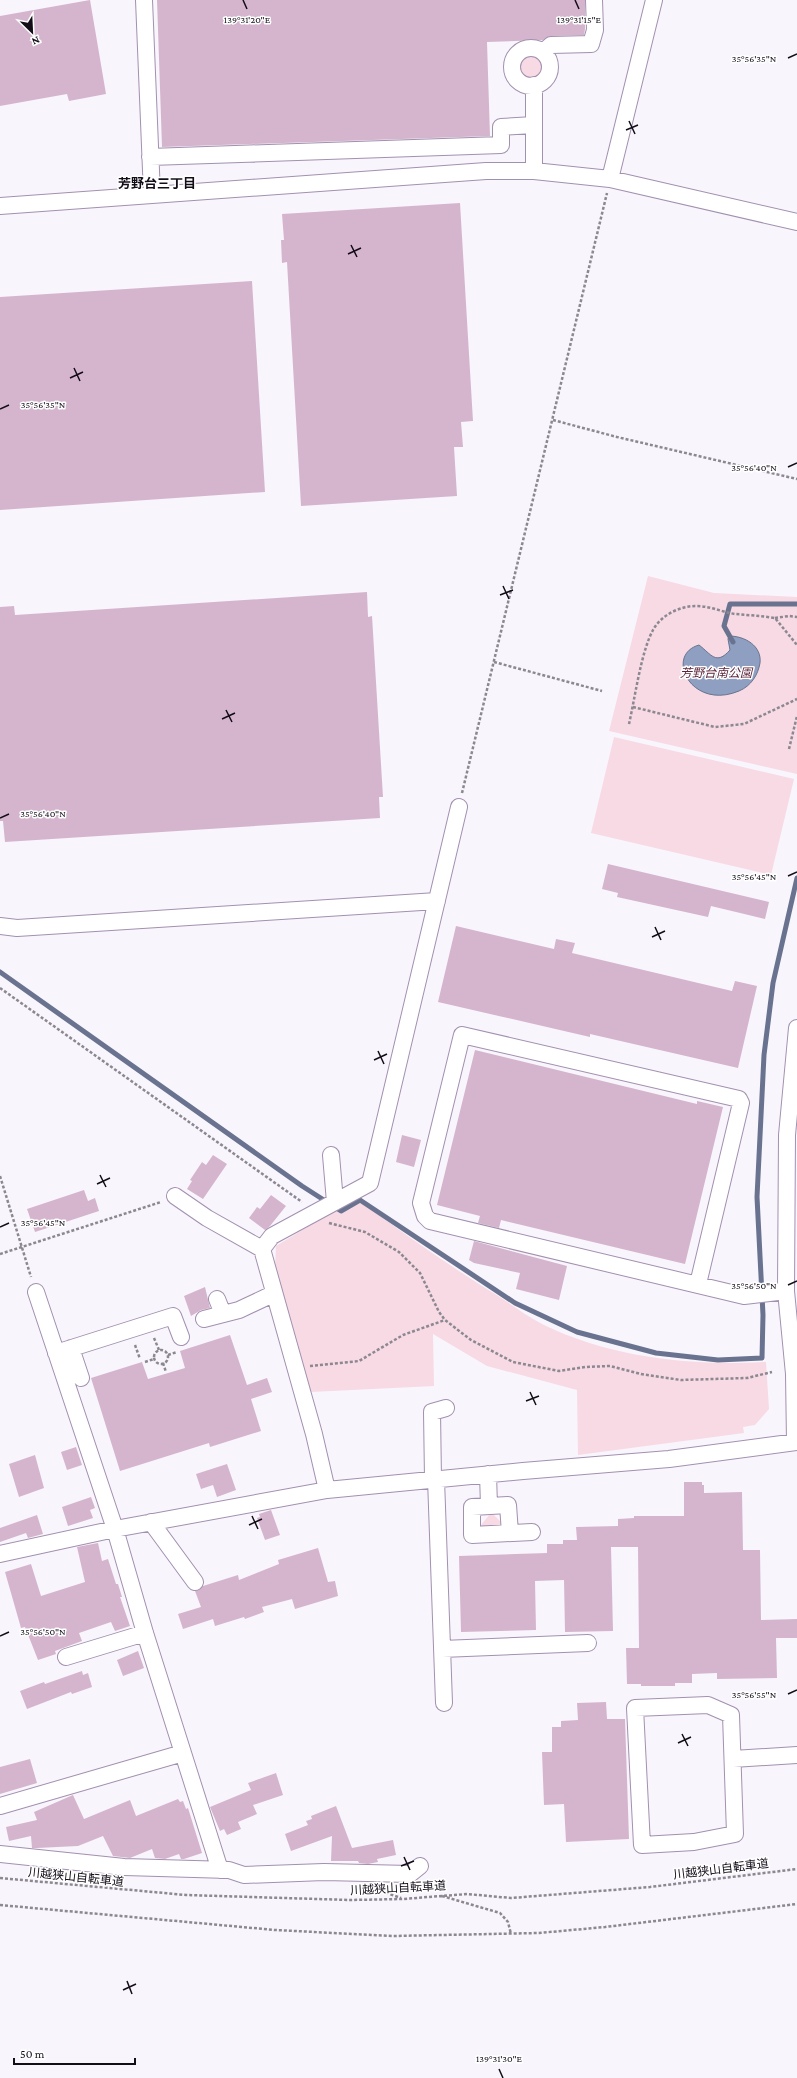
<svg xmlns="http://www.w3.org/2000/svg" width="797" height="2078" font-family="'Crimson Pro','Noto Sans JP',serif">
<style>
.green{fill:#f7dae3}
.water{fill:#8e9fc2;stroke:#69738f}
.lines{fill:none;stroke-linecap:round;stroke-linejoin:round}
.stream{stroke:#69738f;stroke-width:5}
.building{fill:#d5b5cd}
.minor-casing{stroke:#a290af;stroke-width:18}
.path{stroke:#8c8790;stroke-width:2.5;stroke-dasharray:3 2;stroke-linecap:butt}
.minor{stroke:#fff;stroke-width:16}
.ticks{fill:none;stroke:#130d18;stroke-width:1.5}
.labels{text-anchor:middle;stroke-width:3;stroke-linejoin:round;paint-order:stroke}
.park-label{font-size:12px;font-style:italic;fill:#5d253b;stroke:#fff}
.street-label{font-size:12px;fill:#130d18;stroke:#fff}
.neighbourhood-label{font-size:13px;font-weight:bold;fill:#130d18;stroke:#fff}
.ticks-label{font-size:10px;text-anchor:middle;fill:#130d18;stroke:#fff;stroke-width:3;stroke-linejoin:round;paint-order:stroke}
</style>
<rect width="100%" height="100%" fill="#f9f5fc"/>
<!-- green -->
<path class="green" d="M520 66a12 12 0 1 1 24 0a12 12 0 1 1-24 0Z
M648 576 714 593 797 597V774L609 731Z
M614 737 794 779 771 875 591 833Z
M355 1198C403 1233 452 1268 503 1299 516 1308 530 1318 544 1325 612 1358 692 1366 766 1362L769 1409 755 1425 743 1427 744 1433 578 1455 577 1390 487 1366 433 1334 434 1386 311 1392 275 1269 276 1246Z
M490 1514H493L502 1523 500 1527 483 1528 481 1525Z"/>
<!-- water -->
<path class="water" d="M729 636C745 636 762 646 760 663 758 675 751 686 739 691 691 711 664 655 699 645 711 654 716 666 730 650L728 639Z"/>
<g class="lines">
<!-- stream -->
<path class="stream" d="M733 642 724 626 730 604H797
M0 972 302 1186 341 1211 360 1200 515 1303 577 1332 656 1353 718 1360 762 1358 763 1315 757 1197 764 1055 773 983 797 878"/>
</g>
<!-- building -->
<path class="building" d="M90 0 106 94 69 101 67 94 0 106V16Z
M157 0H585V29L584 35 551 36 543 40 487 42 490 136 162 147Z
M460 203 473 421 461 422 463 447H454L457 496 301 506 287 262 282 263 281 240H284L282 214Z
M252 281 265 492 0 510V297Z
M367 592 368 617 372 616 383 797H379L380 818 5 842 3 821H0V607L14 606 15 615Z
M608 864 769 902 765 919 711 906 708 917 617 897 618 893 602 889Z
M456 926 554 949 556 939 575 943 572 953 732 991 735 981 757 986 738 1068 590 1034V1037L438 1002Z
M475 1050 697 1104V1101L723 1107 685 1264 501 1220 499 1228 478 1223 480 1216 437 1205Z
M402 1135 421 1140 414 1167 396 1162Z
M213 1155 227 1164 203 1199 187 1189 192 1181 190 1180 202 1162 206 1165Z
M84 1190 88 1201 95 1198 99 1211 35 1232 27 1209Z
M271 1195 286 1206 270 1226 265 1230 249 1218 257 1207 260 1209Z
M474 1241 567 1266 559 1300 516 1289 520 1273 474 1263 469 1260Z
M205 1287 210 1308 201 1310 191 1316 184 1296Z
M230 1335 247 1385 267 1378 272 1392 251 1399 261 1431 210 1447 209 1443 120 1471 91 1378 142 1362 148 1379 185 1368 180 1351Z
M76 1447 82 1465 67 1470 61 1452Z
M35 1455 44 1488 19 1497 9 1464Z
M227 1464 236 1490 217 1497 213 1485 201 1489 196 1474Z
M684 1482H702V1485H704V1493L742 1492 743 1550H760L761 1620 797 1619V1638H776L777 1678 717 1679V1673L692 1674V1683H675V1686H641V1684H627L626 1648H639L638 1547H611L613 1631 565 1632 564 1580 535 1581 536 1630 461 1632 459 1556 547 1553V1544H563V1540H577L576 1527 618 1526V1519L634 1518V1516H684Z
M91 1497 95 1508 90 1510 93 1518 68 1526 62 1507Z
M271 1510 280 1535 265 1540 257 1518 260 1517 259 1514Z
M37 1515 43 1534 28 1538 26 1533 0 1542V1528Z
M98 1543 102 1561 108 1559 116 1584H118L122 1597H120L130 1626 115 1631 111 1622 79 1633 82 1641 55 1651 56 1654 38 1660 25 1627 21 1628 5 1572 31 1564 41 1596 85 1582 77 1547Z
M318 1548 328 1582 335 1581 338 1596 295 1609 292 1599 262 1607 264 1612 245 1619 244 1617 215 1626 213 1619 183 1629 178 1614 201 1607 195 1591 203 1586 238 1575 239 1580 279 1564 278 1560Z
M138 1651 144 1668 123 1676 117 1660Z
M82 1671 83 1675 88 1673 92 1687 72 1694 71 1692 27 1709 20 1691 44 1682 45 1684Z
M606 1702 607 1719H625L629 1839 566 1842 564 1804 544 1805 542 1752H552V1727H561V1721L578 1720 577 1703Z
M30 1759 37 1783 0 1794V1767Z
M276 1773 283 1795 253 1805 257 1814 238 1822 241 1829 227 1835 224 1829 220 1831 210 1807 251 1790 248 1783Z
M73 1795 84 1819 130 1800 136 1816 178 1799 180 1802 183 1801 186 1809 188 1808 202 1853 184 1859H181L179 1854 165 1859 155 1858 152 1849 130 1858 113 1856 103 1836 78 1846 37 1848H32L31 1836 9 1841 6 1827 37 1820 34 1812Z
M336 1806 352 1848 393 1840 396 1855 377 1859 378 1862 368 1864 359 1863 358 1861H331L332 1836 291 1851 285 1834 308 1825 306 1821 312 1819 311 1816Z"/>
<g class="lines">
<defs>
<path id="minor" d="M144 0 152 195
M512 67a19 19 0 1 1 38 0a19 19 0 1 1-38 0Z
M543 52 551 45 591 44 595 30 594 0
M534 85V171
M150 157 501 145V127L534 125
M610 179 654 0
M0 206 486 171H534L610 179 797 222
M0 926 17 928 437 901
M331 1155 335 1202
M175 1196 207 1218 262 1249
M698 1284 741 1103 739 1099 462 1035 421 1203 425 1216 430 1221 744 1296 786 1291
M36 1292 115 1529 145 1633 220 1870
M217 1299 223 1314
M204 1319 239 1310 273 1294
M71 1348 81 1378
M56 1353 173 1316 181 1337
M795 1442 794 1374 786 1291 787 1135 797 1028
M488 1474 489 1506
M433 1479 432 1412 446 1408
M436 1479 444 1703
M327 1490 314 1434 262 1249 272 1236 370 1183 459 807
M151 1522 195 1582
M510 1533 508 1505 472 1507V1535L532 1532
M0 1554 115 1529 327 1490 523 1471 669 1459 797 1442
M442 1649 588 1643
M66 1657 145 1633
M708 1705 731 1715 735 1834 694 1842 642 1845 635 1708Z
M733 1759 797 1755
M0 1806 183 1753
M0 1854 124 1867 229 1870 244 1875 324 1872 410 1874 420 1866"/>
</defs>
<!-- minor casing -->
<use href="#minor" class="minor-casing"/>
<!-- path -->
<path class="path" d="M553 420 617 437 797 479
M775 618 789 616 797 617
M494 662 602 691
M633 707 715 727 744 724 797 699
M629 724C635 698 641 652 653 630 661 615 680 606 696 606 710 606 722 612 735 614 748 615 761 616 775 618L797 645
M789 749 797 716
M462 793 607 193
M0 988 302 1202
M0 1176 31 1277
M329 1223 365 1232 399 1252 420 1273 439 1312 445 1320 471 1340 513 1362 559 1371 585 1367 610 1366 641 1374 681 1380 747 1378 772 1372
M0 1254 161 1202
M154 1338 159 1350
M135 1345 140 1359
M154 1357a7 7 0 1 1 14 0a7 7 0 1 1-14 0Z
M168 1355 177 1352
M145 1362 154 1359
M163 1363 166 1372
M310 1366 359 1361 403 1335 445 1320
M0 1878 186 1895 350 1900 403 1899 467 1894 511 1898 650 1887 797 1869
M381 1891 401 1898
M442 1896 500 1913 508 1922 511 1934
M0 1905 275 1930 393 1936 539 1933 605 1927 797 1904"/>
<!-- minor -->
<use href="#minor" class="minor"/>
</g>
<!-- ticks -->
<path class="ticks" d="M243 0 247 9M575 0 579 9M788 58 797 54M629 121 635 134M626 130 638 125M351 245 357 257M348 254 361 248M74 368 80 381M70 378 83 372M0 409 9 405M788 467 797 463M503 586 509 599M500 595 513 590M226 710 232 722M222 719 235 713M0 818 9 814M788 876 797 872M655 927 661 940M652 937 665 931M378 1051 384 1064M374 1060 387 1054M100 1175 106 1187M97 1184 110 1178M0 1227 9 1223M788 1285 797 1281M530 1392 536 1405M526 1401 539 1396M252 1516 258 1529M249 1525 262 1519M0 1636 9 1632M788 1694 797 1690M682 1734 688 1746M678 1743 691 1737M404 1857 410 1870M401 1866 414 1861M127 1981 132 1994M123 1990 136 1984M499 2069 503 2078"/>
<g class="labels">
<!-- park labels -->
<g class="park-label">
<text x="716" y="677">芳野台南公園</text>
</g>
<!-- street labels -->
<g class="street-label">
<text transform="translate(721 1869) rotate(-7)" y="4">川越狭山自転車道</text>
<text transform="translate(76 1877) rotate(6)" y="4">川越狭山自転車道</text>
<text transform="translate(398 1888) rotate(-3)" y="4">川越狭山自転車道</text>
</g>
<!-- neighbourhood labels -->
<g class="neighbourhood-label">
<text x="157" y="188">芳野台三丁目</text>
</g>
</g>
<g class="ticks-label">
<text x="247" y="23">139°31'20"E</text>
<text x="579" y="23">139°31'15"E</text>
<text x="754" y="62">35°56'35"N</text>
<text x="43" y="408">35°56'35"N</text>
<text x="754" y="471">35°56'40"N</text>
<text x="43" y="817">35°56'40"N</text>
<text x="754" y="880">35°56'45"N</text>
<text x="43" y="1226">35°56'45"N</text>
<text x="754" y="1289">35°56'50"N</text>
<text x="43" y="1635">35°56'50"N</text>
<text x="754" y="1698">35°56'55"N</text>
<text x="499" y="2062">139°31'30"E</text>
</g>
<!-- north arrow -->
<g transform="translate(32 32) rotate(156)" stroke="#ffffff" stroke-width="3" paint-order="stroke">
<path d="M0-3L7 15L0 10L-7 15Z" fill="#130d18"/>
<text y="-6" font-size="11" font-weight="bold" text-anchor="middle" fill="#130d18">N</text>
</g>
<!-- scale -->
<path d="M14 2058v6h121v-6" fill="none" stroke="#130d18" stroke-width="2"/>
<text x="20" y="2058" font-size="12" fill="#130d18" stroke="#ffffff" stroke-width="3" paint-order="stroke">50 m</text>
</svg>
